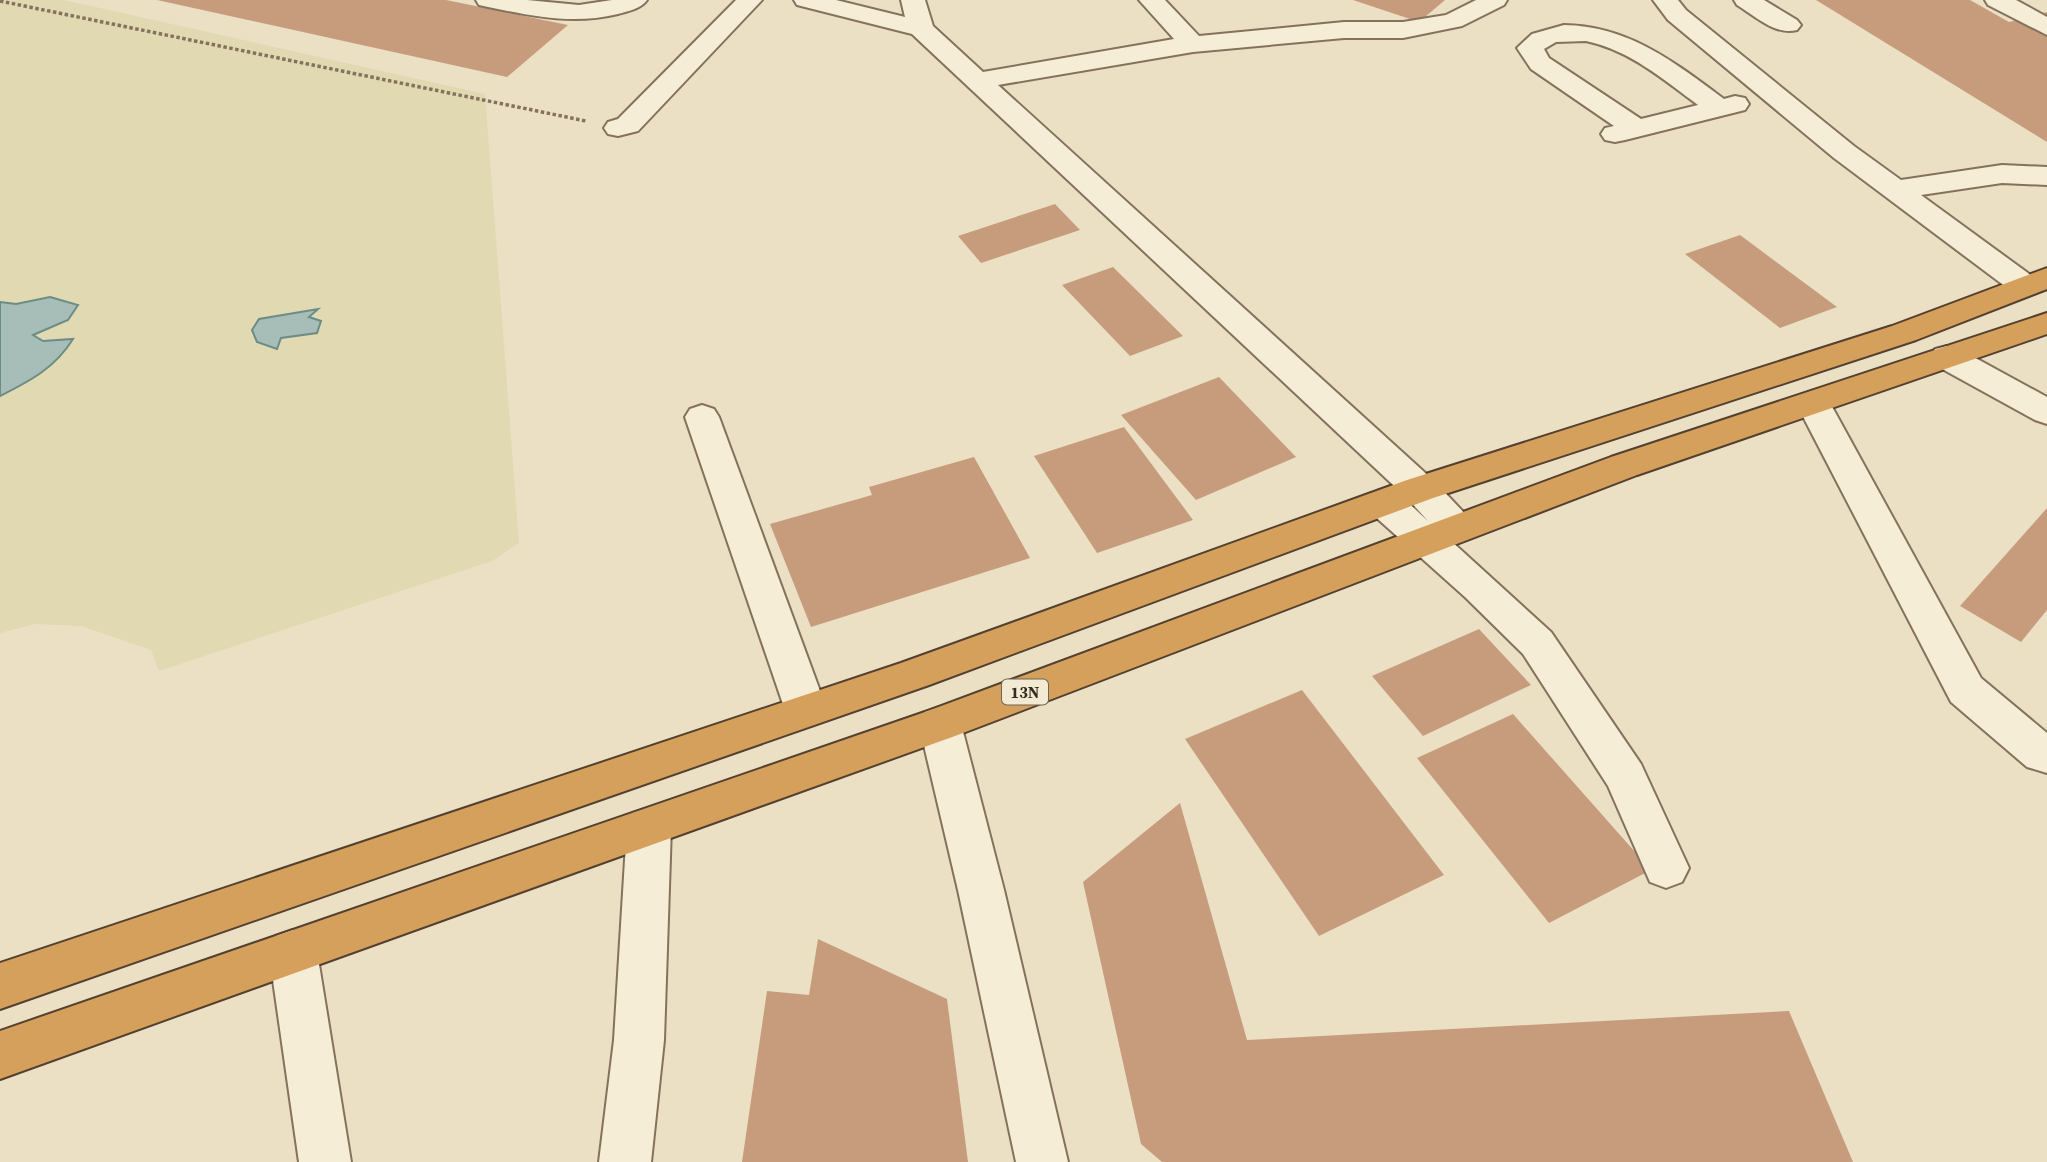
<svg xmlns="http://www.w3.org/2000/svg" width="2047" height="1162" font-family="'Source Serif 4',serif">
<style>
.farmland{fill:#e0d9b2}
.water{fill:#a6beb7;stroke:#6d8c85;stroke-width:2}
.building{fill:#c79c7d}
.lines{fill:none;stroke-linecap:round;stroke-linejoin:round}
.minor-casing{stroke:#84725c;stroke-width:4}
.highway-casing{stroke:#534030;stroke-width:4}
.path{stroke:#84725c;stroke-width:3.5;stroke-dasharray:3.5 2.5;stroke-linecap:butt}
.minor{fill:#f6edd7;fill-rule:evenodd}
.highway{fill:#d5a05b;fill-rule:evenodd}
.labels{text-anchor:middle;stroke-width:5;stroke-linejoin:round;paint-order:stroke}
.shield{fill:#f3ead3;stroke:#6f6455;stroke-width:2}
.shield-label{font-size:16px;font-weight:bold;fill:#362a1f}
</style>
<rect width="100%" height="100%" fill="#ebe0c4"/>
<!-- farmland -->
<path class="farmland" d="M0 0H64L485 94 519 543 492 561 159 671 151 650 81 626 35 624 0 633Z"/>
<!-- water -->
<path class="water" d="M50 297 78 305 68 320 33 335 43 341 73 339C55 368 30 381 0 396V302L16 304Z
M318 309 309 317 321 321 317 333 281 338 277 349 257 342 252 330 259 319Z"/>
<!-- building -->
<path class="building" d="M157 0H446L568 25 507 77Z
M1353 0H1445L1419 22Z
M1816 0H1970L2009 22 2047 12V142Z
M1055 204 1080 230 981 263 958 236Z
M1740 235 1837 307 1780 328 1685 254Z
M1113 267 1183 336 1130 356 1062 285Z
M1219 377 1296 457 1196 500 1121 415Z
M1124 427 1193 520 1097 553 1034 456Z
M974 457 1030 558 811 627 770 524 872 495 869 487Z
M2047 508V610L2021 642 1960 606Z
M1479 629 1531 685 1423 736 1372 676Z
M1302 690 1444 875 1319 936 1185 739Z
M1513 714 1651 870 1549 923 1417 758Z
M1180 803 1247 1040 1789 1011 1853 1162H1162L1141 1144 1083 882Z
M818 939 947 999 968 1162H742L767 991 809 995Z"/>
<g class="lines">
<defs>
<path id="minor" d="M476 0H527L579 5 612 0H647C641 9 628 11 618 14 573 25 533 16 488 7L479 5Z
M736 0H762L638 131 618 136 608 134 604 128 608 122 618 119Z
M794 0H836L905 17 901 0H925L933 26 983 72 1174 39 1139 0H1165L1199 36 1344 22H1403L1446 15 1476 0H1507L1504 5 1462 26 1403 38H1344L1193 52 998 85 1433 480 1469 518 1475 528 1469 538 1456 542 1450 540 1551 632 1641 764 1689 868 1682 882 1666 888 1650 882 1608 786 1523 654 1465 597 1370 512 1365 503 1370 494C1395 486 1410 505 1428 521L1407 498 912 34 797 5Z
M1653 0H1678L1686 10 1854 146 1901 180 2002 165 2047 167V185L2002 183 1921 195 2036 279 2041 286 2036 293 2025 296 2014 293 1834 158 1668 20Z
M1734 0H1764L1797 20 1801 25 1797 30C1776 36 1755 16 1737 5Z
M1985 0H2016L2047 17V35L1988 5Z
M1564 25C1629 26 1674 62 1724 99L1735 96 1745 98 1749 104 1745 110 1625 140 1615 142 1605 140 1601 134 1605 128 1614 126 1531 69 1517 48 1532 34ZM1586 41C1629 50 1663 79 1698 105L1641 119 1549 58 1544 49 1556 42Z
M1947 346 1959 349 2047 397V424L2035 420 1935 365 1930 357 1935 349Z
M1813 391 1825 395 1830 403 1981 678 2047 733V773L2027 767 1951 702 1796 403 1801 395Z
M702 405 714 409 719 417 827 710 821 722 806 727 791 722 785 710 685 417 690 409Z
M940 707 955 712 961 724 1004 890 1068 1162H1016L958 890 919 724 925 712Z
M649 808 665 813 671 827 664 1040 651 1162H599L614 1040 627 827 633 813Z
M293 930 310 936 317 952 351 1162H299L269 952 276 936Z"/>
<path id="highway" d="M2047 268V289L1916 340 1433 498 929 685 0 1009V963L901 663 1407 480 1892 326Z
M2047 313V334L1637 475 955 736 0 1079V1031L925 712 1611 457Z"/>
</defs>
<!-- minor casing -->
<use href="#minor" class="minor-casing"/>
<!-- highway casing -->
<use href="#highway" class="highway-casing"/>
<!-- path -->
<path class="path" d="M0 1 586 121"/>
<!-- minor -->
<use href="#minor" class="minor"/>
<!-- highway -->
<use href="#highway" class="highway"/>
</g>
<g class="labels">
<!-- shield labels -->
<rect class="shield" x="1002" y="679.5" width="46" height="25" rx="5"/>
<g class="shield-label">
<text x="1025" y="698">13N</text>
</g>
</g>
</svg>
